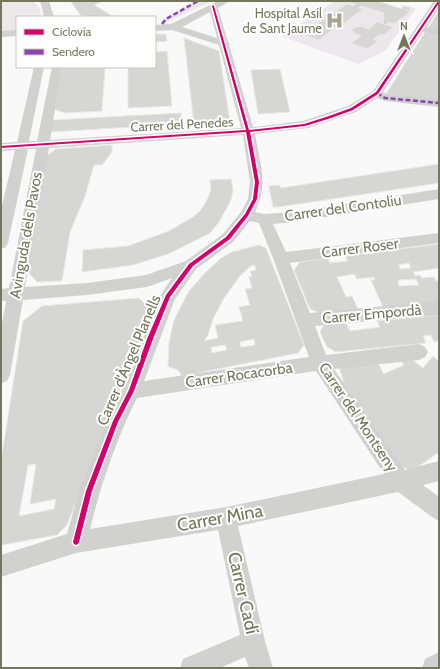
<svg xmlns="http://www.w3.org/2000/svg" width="440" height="669" font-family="Cabin,sans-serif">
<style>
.green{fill:#ece7eb}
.building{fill:#d6d6d4;stroke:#e8e8e8;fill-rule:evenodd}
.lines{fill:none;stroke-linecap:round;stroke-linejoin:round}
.minor{fill:#d1d2cf;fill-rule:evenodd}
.quiet{stroke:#8e44ad;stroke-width:2.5;stroke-dasharray:5 2.5;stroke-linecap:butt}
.cycleway-casing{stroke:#fff;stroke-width:3}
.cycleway{fill:#d6006c;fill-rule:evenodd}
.labels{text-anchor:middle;stroke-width:4;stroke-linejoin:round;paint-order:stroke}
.far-poi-label{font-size:13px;fill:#74785b;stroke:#fff;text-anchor:end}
.far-street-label{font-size:13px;fill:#74785b;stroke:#fff}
.street-label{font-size:15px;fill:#74785b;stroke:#fff}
.near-street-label{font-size:18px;fill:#74785b;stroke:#fff}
</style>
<rect width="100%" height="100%" fill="#f9f9f9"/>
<!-- green -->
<path class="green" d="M1 1H33L40 8 41 17H17V31L1 32Z
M197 1H213L162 24 164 19Z
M335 1H377L401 9 402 6 416 8 385 51 358 64 281 36Z"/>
<!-- building -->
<path class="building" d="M75 1H103L94 5 114 17H82L71 2Z
M351 1H377L402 9V6L410 7V11L406 10 410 12 394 24 388 22 387 25 383 24 384 13 361 6 359 8 363 9 343 24H340L319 40 302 34 347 4 353 6 355 4 349 2Z
M438 12H439V31L428 28Z
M377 22 393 27 384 35 380 34 373 39 378 41 367 49 351 43 361 36 352 32 353 31 351 29 360 26 369 29Z
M425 32 439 36V101L388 96 386 94Z
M155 34H166L167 41 155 42Z
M184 38 219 51 230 122 194 124Z
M167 51 172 106 128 108V67H155V52Z
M61 67H105L102 111 65 113 54 109Z
M280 69 290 112 258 114 251 70Z
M181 113 182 124 50 132 52 120Z
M112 145V152L102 165H94L85 196 70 232 62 281 37 282 27 271 45 157 56 149Z
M439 164V183L278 207H273L269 186 279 185 281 188Z
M231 179 233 190 231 200 219 222 210 233 168 254 133 265 82 272 83 250 128 246 169 231 193 217 201 210 208 198 211 190 210 180Z
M439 244V268L413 272 415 276 420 275 422 278 434 277 436 281H439V302L383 307 371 280H375L374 277 357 279 354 274 337 277 346 297 352 296 358 309 320 313 310 309 294 270 300 262 328 258 330 263 348 261 345 256ZM409 263 411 268 400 269 399 265ZM416 279 419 285 399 286 398 280Z
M259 245 266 248 304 345 298 353 182 376 178 370 169 367 168 365 169 342 174 320 189 291 204 274 221 258 232 252ZM252 265 255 266 256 270 250 271 252 276 249 277 252 288 245 289 250 305 239 307 243 321 215 325 218 338 204 341 208 335 213 319 224 298 240 276ZM254 339 255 345 241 347 240 342ZM225 345 227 350 212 353 211 347Z
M139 298 151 310 67 525 57 535 1 545V461L23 321 42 306ZM36 464 30 504 56 499 54 509 19 516 28 465Z
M439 315V341L434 342 431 335 423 336 426 343 336 352 327 347 320 332 324 325 346 323 350 331 380 327 377 321Z
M433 356 439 362V452L412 471 399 465 345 385 339 368 377 362 384 374 404 365 401 360 411 359 423 368Z"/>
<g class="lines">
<!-- minor -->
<path class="minor" d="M39 1H49L54 17H44L41 4Z
M218 1H230L218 8 228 42 230 44 229 45 253 127 303 121 348 106 373 91 434 1H439V8L427 27 439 30V36L423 32 383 92 388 95 439 99V107L385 101 377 98 356 112 308 128 255 134C260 164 269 184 255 212L264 214 294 212 439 189V199L294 222 273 224 286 252 439 233V243L290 263 310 313 439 301V315L315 326 326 355 419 344 425 347 428 352 425 357 419 360 334 369 405 470 439 461V481L423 485 439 497V521L432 517 398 492 238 526 265 641 273 668H249L245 657 220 668H180L183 659 240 635 218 530 76 553 1 577V555L67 534 79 491 107 421 123 388 160 296 172 278 147 287 87 295 23 300 10 375 7 381 1 383V329L6 301H1V289L9 288 36 149H28L8 243 6 247 1 249V210L15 150 1 151V143L17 142 34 67H44L29 141H37L52 67H62L50 140 241 128 219 45 172 30 155 31V25L171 24ZM210 12 217 38 182 27ZM243 135 250 182 248 199 241 212 223 234 186 261 146 275 87 283 25 287 49 148ZM250 221 259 223 273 258 309 357 144 381 175 299 196 269 233 242ZM316 371 384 474 226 507 90 529C101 484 116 440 137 398Z
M17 30V36L1 37V31Z
M439 652V668H422L425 659Z"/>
<!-- quiet -->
<path class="quiet" d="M162 24 166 19 198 1
M377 93 385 98 439 103"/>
<defs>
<path id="cycleway" d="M438 1H439V3L378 94 353 110 331 118 305 126 250 132 259 182 257 199 248 216 230 239 193 266 170 297 153 339 134 391 118 422 92 491 79 542 78 544 76 545 74 544 73 542 86 491 113 421 129 390 147 339 166 295 189 264 226 237 245 214 253 199 255 182 246 132 1 148V146L246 130 212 6 213 5 214 6 249 130 304 124 329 116 351 108 376 92Z"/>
</defs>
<!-- cycleway casing -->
<use href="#cycleway" class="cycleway-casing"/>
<!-- cycleway -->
<use href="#cycleway" class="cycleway"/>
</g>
<!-- icons -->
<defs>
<symbol id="hospital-bare" viewBox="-9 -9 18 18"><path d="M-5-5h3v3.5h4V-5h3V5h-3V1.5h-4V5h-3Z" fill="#a3a592" stroke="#fff" stroke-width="2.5" paint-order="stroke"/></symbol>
</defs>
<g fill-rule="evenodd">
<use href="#hospital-bare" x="322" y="8" width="25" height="25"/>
</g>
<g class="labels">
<!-- far-poi labels -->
<g class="far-poi-label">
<text x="322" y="18">Hospital Asil<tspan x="322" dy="15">de Sant Jaume</tspan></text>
</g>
<!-- far-street labels -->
<g class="far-street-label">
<text transform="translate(182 124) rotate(-3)" y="5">Carrer del Penedes</text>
</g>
<!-- street labels -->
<g class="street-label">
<text transform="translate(343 208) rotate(-8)" y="5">Carrer del Contoliu</text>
<text transform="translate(26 235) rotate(-80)" y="5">Avinguda dels Pavos</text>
<text transform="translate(360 248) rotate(-7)" y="5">Carrer Roser</text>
<text transform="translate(372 314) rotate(-5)" y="5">Carrer Empordà</text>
<text transform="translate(129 360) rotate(-67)" y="5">Carrer d'Àngel Planells</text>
<text transform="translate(239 375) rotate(-8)" y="5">Carrer Rocacorba</text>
<text transform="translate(358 417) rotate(56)" y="5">Carrer del Montseny</text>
</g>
<!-- near-street labels -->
<g class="near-street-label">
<text transform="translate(220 518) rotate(-10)" y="6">Carrer Mina</text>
<text transform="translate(243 593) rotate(77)" y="6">Carrer Cadí</text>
</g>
</g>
<!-- border -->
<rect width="440" height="669" fill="none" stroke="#74785b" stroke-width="4"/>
<!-- legend -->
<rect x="16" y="16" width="140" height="52" fill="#ffffff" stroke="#c7c9bd"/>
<rect x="24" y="29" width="20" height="6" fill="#d6006c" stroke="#c7c9bd"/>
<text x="52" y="36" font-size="12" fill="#74785b">Ciclovía</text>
<rect x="24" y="49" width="20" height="6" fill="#8e44ad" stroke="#c7c9bd"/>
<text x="52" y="56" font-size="12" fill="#74785b">Sendero</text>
<!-- north arrow -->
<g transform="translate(404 36)" stroke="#ffffff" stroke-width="3" paint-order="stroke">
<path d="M0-3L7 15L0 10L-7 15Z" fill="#74785b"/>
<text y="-6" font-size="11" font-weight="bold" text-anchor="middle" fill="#74785b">N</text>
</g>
</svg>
